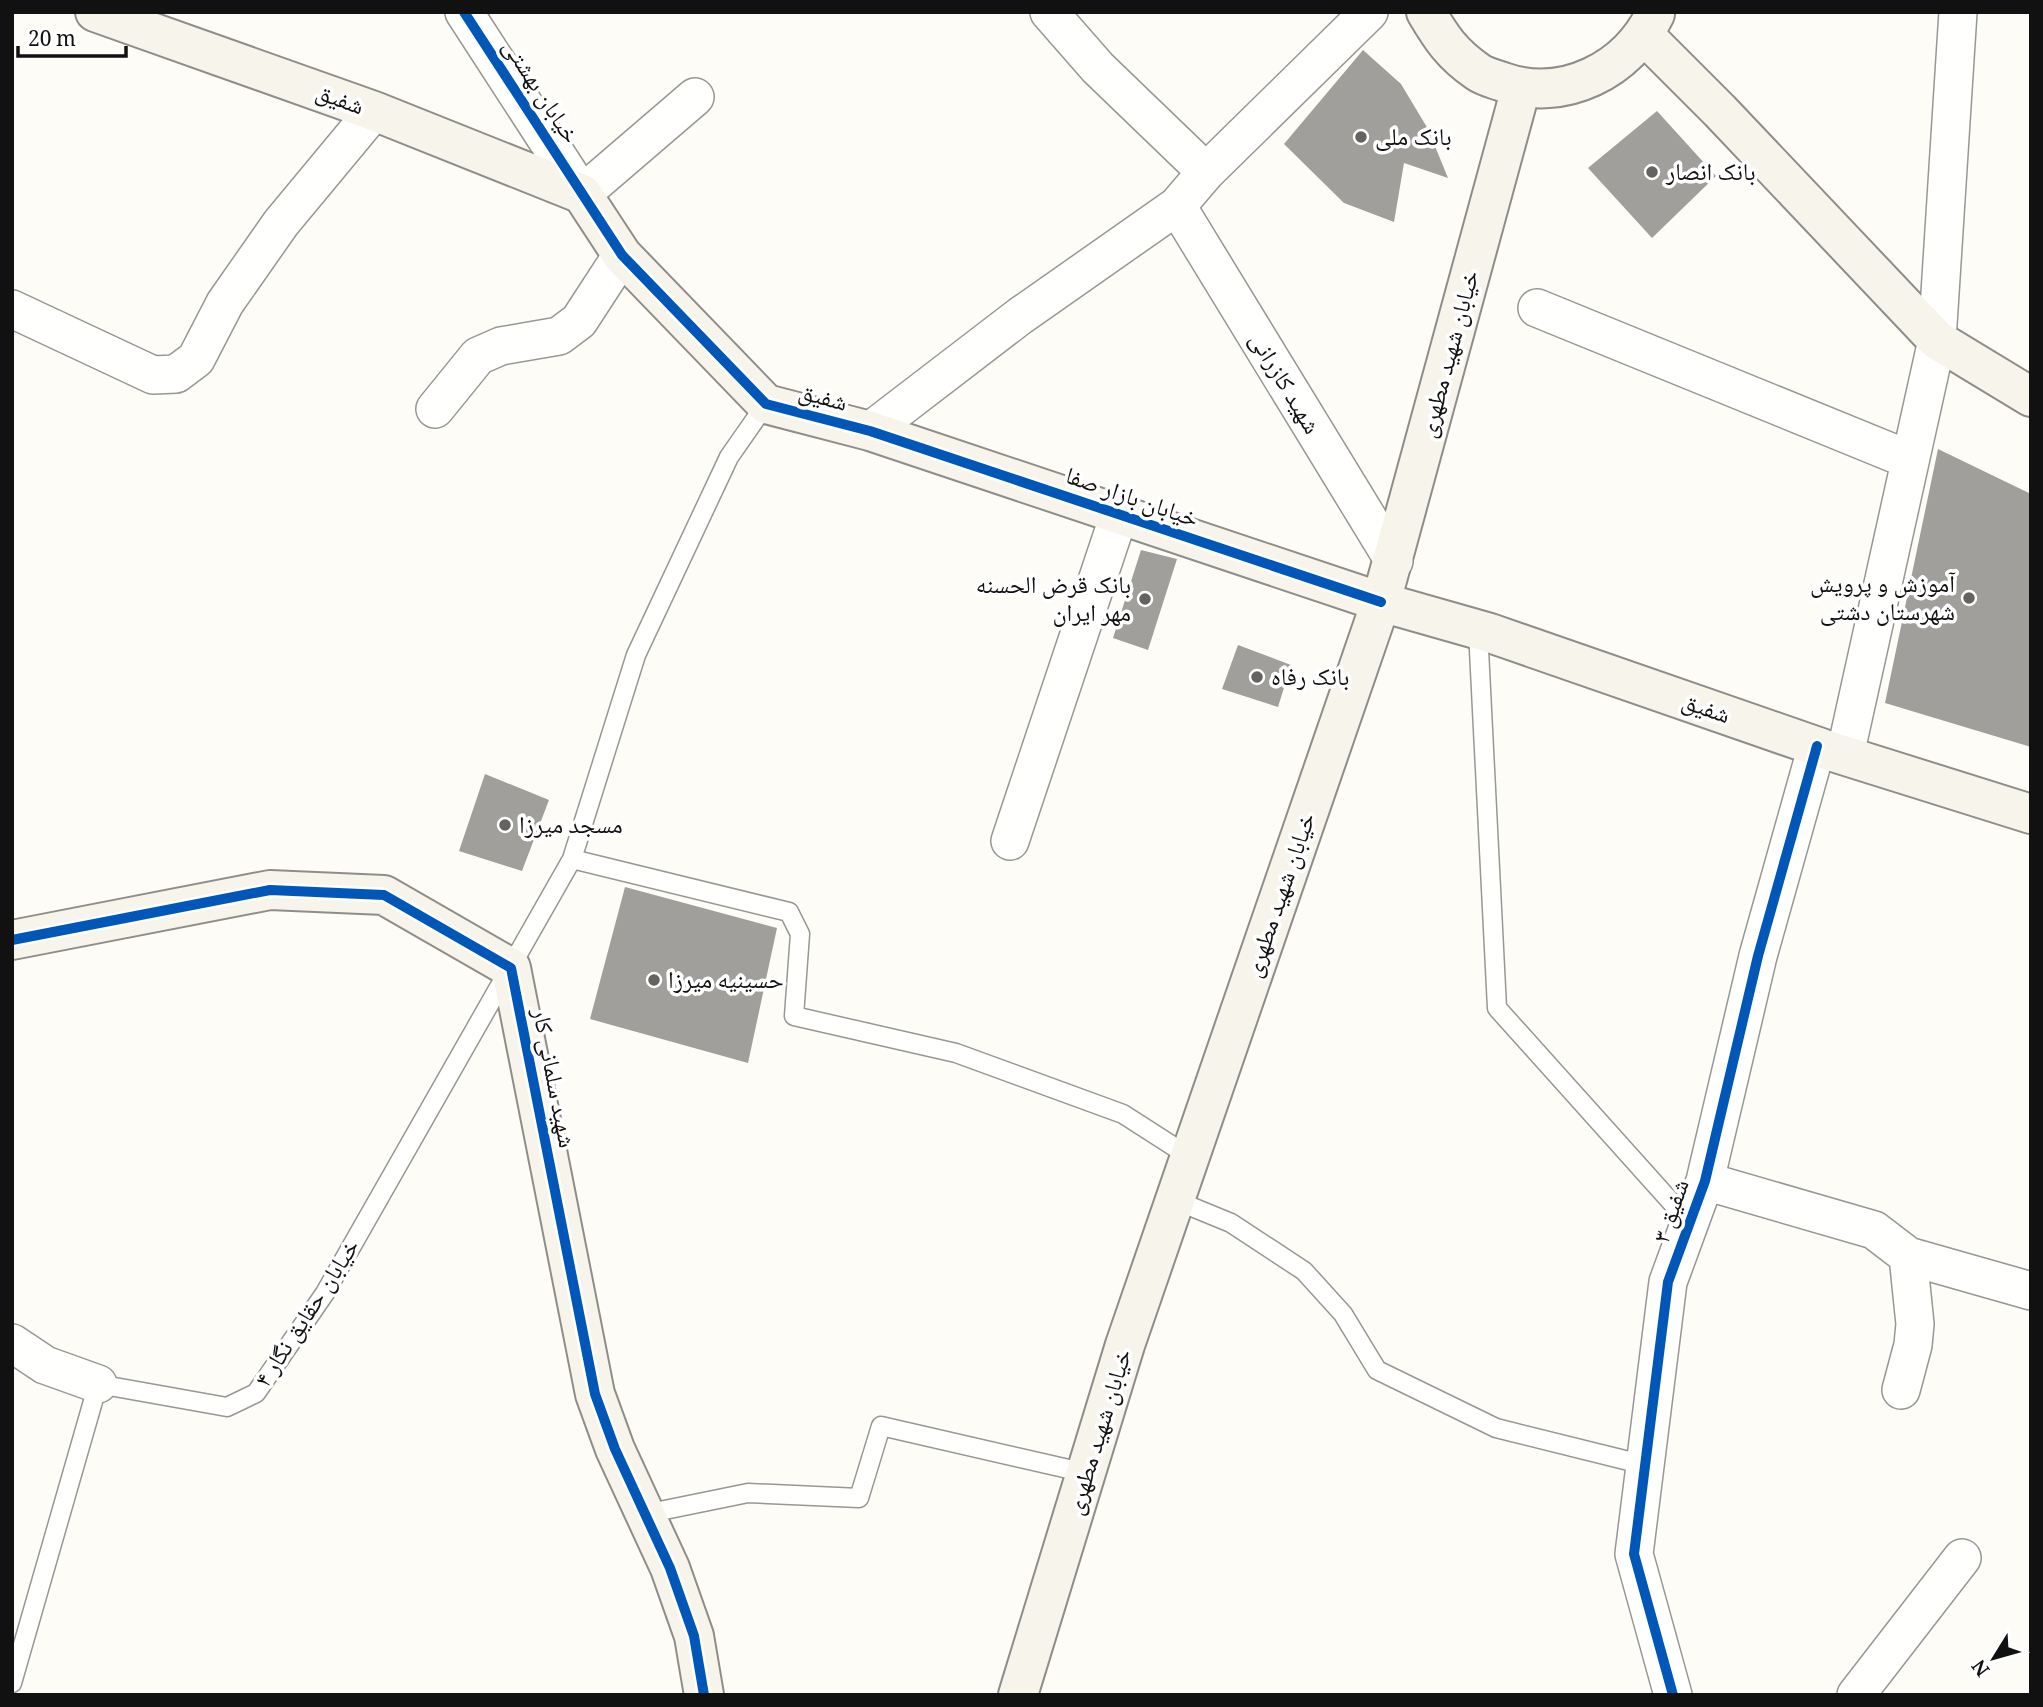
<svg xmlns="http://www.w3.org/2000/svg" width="2043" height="1707" font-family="Georgia,'Noto Naskh Arabic',serif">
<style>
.building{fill:#a19f9c}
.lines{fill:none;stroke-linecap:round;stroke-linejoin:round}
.lane-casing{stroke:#979795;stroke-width:21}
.street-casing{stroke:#979795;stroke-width:40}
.secondary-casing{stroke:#8e8d8b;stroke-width:42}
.lane{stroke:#fffffe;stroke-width:18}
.street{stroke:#fffffe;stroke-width:37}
.secondary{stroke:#f6f4eb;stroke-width:38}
.cycleway-casing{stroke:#fff;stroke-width:15}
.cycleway{stroke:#0057b8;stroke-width:10}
.poi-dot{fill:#646362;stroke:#fff;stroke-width:2.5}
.labels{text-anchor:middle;stroke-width:7;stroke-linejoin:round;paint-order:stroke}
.street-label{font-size:24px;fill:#111;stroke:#fff}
.poi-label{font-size:24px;fill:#111;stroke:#fff;text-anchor:start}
</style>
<rect width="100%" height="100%" fill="#fdfcf7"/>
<!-- building -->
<path class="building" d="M1363 50 1401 84 1428 129 1448 178 1404 163 1394 222 1344 203 1284 144Z
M1657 111 1716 176 1652 238 1588 168Z
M1938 449 2031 494V747L1885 703Z
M1141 550 1177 559 1148 650 1113 638Z
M1238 645 1291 665 1278 707 1222 689Z
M485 774 549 800 522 871 459 851Z
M625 887 777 928 748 1063 590 1019Z"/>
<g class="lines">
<defs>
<path id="lane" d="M1478 630 1497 1008 1690 1223
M572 859 789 912 800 934 794 1016 956 1053 1123 1114 1190 1157
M1175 1200 1231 1223 1304 1271 1343 1314 1377 1370 1496 1428 1645 1465
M645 1514 748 1493 859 1498 881 1426 1086 1473
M12 1683 98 1384 227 1407 256 1393 325 1293 572 859 636 655 729 457 766 404"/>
<path id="street" d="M464 12 582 194 695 97
M1049 12 1098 68 1206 172
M1177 206 1394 561
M1537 308 1910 460
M12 309 153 375 176 374 196 359 225 303 281 223 374 111
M435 409 478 356 501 346 559 336 579 321 622 255
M870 431 1020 316 1177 206 1206 172 1369 12
M1845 755 1937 340 1958 12
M1010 841 1119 515
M1705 1181 1874 1230 1908 1256 2031 1291
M12 1343 45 1365 98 1384
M1901 1390 1913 1345 1915 1324 1908 1256
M1673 1695 1634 1554 1668 1282 1705 1181 1758 956 1817 746
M1856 1695 1962 1558"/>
<path id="secondary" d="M95 12 374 111 582 194 622 255 766 404 870 431 1381 602 1490 633 1830 751 2031 814
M1426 12C1442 39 1452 54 1478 72 1485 77 1495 79 1503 82 1564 103 1628 70 1655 14
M1644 35 1720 111 1937 340 2031 397
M12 940 270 890 384 895 511 968 595 1394 615 1449 670 1568 694 1636 704 1695
M1018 1695 1125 1345 1381 602 1521 88"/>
</defs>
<!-- lane casing -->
<use href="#lane" class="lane-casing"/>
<!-- street casing -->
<use href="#street" class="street-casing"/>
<!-- secondary casing -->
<use href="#secondary" class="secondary-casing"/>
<!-- lane -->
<use href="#lane" class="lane"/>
<!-- street -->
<use href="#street" class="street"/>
<!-- secondary -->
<use href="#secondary" class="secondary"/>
<defs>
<path id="cycleway" d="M464 12 622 255 766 404 870 431 1381 602
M12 940 270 890 384 895 511 968 595 1394 615 1449 670 1568 694 1636 704 1695
M1673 1695 1634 1554 1668 1282 1705 1181 1758 956 1817 746"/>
</defs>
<!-- cycleway casing -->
<use href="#cycleway" class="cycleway-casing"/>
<!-- cycleway -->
<use href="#cycleway" class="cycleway"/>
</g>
<!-- markers -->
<g class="poi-dot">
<circle cx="1361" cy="137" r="7"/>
<circle cx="1652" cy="172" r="7"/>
<circle cx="1969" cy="598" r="7"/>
<circle cx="1145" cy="599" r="7"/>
<circle cx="1257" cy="677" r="7"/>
<circle cx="505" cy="825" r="7"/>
<circle cx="654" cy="980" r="7"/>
</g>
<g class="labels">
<!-- street labels -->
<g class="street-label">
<text transform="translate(541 91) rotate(57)" y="8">خیابان بهشتی</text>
<text transform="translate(340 99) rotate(20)" y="8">شفیق</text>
<text transform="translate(1449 354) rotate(-75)" y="8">خیابان شهید مطهری</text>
<text transform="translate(1285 383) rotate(59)" y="8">شهید کازرانی</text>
<text transform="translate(823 397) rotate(15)" y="8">شفیق</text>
<text transform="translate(1132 497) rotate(19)" y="8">خیابان بازار صفا</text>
<text transform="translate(1706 708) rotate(19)" y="8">شفیق</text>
<text transform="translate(1280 895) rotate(-71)" y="8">خیابان شهید مطهری</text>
<text transform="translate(554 1078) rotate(79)" y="8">شهید سلمانی کار</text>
<text transform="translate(1671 1211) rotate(-71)" y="8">شفیق ۳</text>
<text transform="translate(307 1313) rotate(-57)" y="8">خیابان حقایق نگار ۴</text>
<text transform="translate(1099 1432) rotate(-73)" y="8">خیابان شهید مطهری</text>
</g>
<!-- poi labels -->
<g class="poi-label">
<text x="1375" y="145">بانک ملی</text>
<text x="1666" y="180">بانک انصار</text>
<text x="1955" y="592" text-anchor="end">آموزش و پرویش<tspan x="1955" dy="28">شهرستان دشتی</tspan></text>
<text x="1131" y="593" text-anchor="end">بانک قرض الحسنه<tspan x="1131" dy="28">مهر ایران</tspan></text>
<text x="1271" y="685">بانک رفاه</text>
<text x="519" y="833">مسجد میرزا</text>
<text x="668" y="988">حسینیه میرزا</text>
</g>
</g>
<!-- border -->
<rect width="2043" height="1707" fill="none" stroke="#111111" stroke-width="28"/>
<!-- north arrow -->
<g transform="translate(1994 1658) rotate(233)" stroke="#ffffff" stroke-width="5" paint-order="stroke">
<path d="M0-5L12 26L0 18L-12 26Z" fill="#111111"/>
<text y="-10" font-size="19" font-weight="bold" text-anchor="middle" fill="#111111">N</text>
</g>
<!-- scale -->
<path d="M18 46v10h108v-10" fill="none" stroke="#111111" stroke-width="3.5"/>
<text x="28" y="46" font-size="21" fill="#111111" stroke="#ffffff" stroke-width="5" paint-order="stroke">20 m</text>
</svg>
